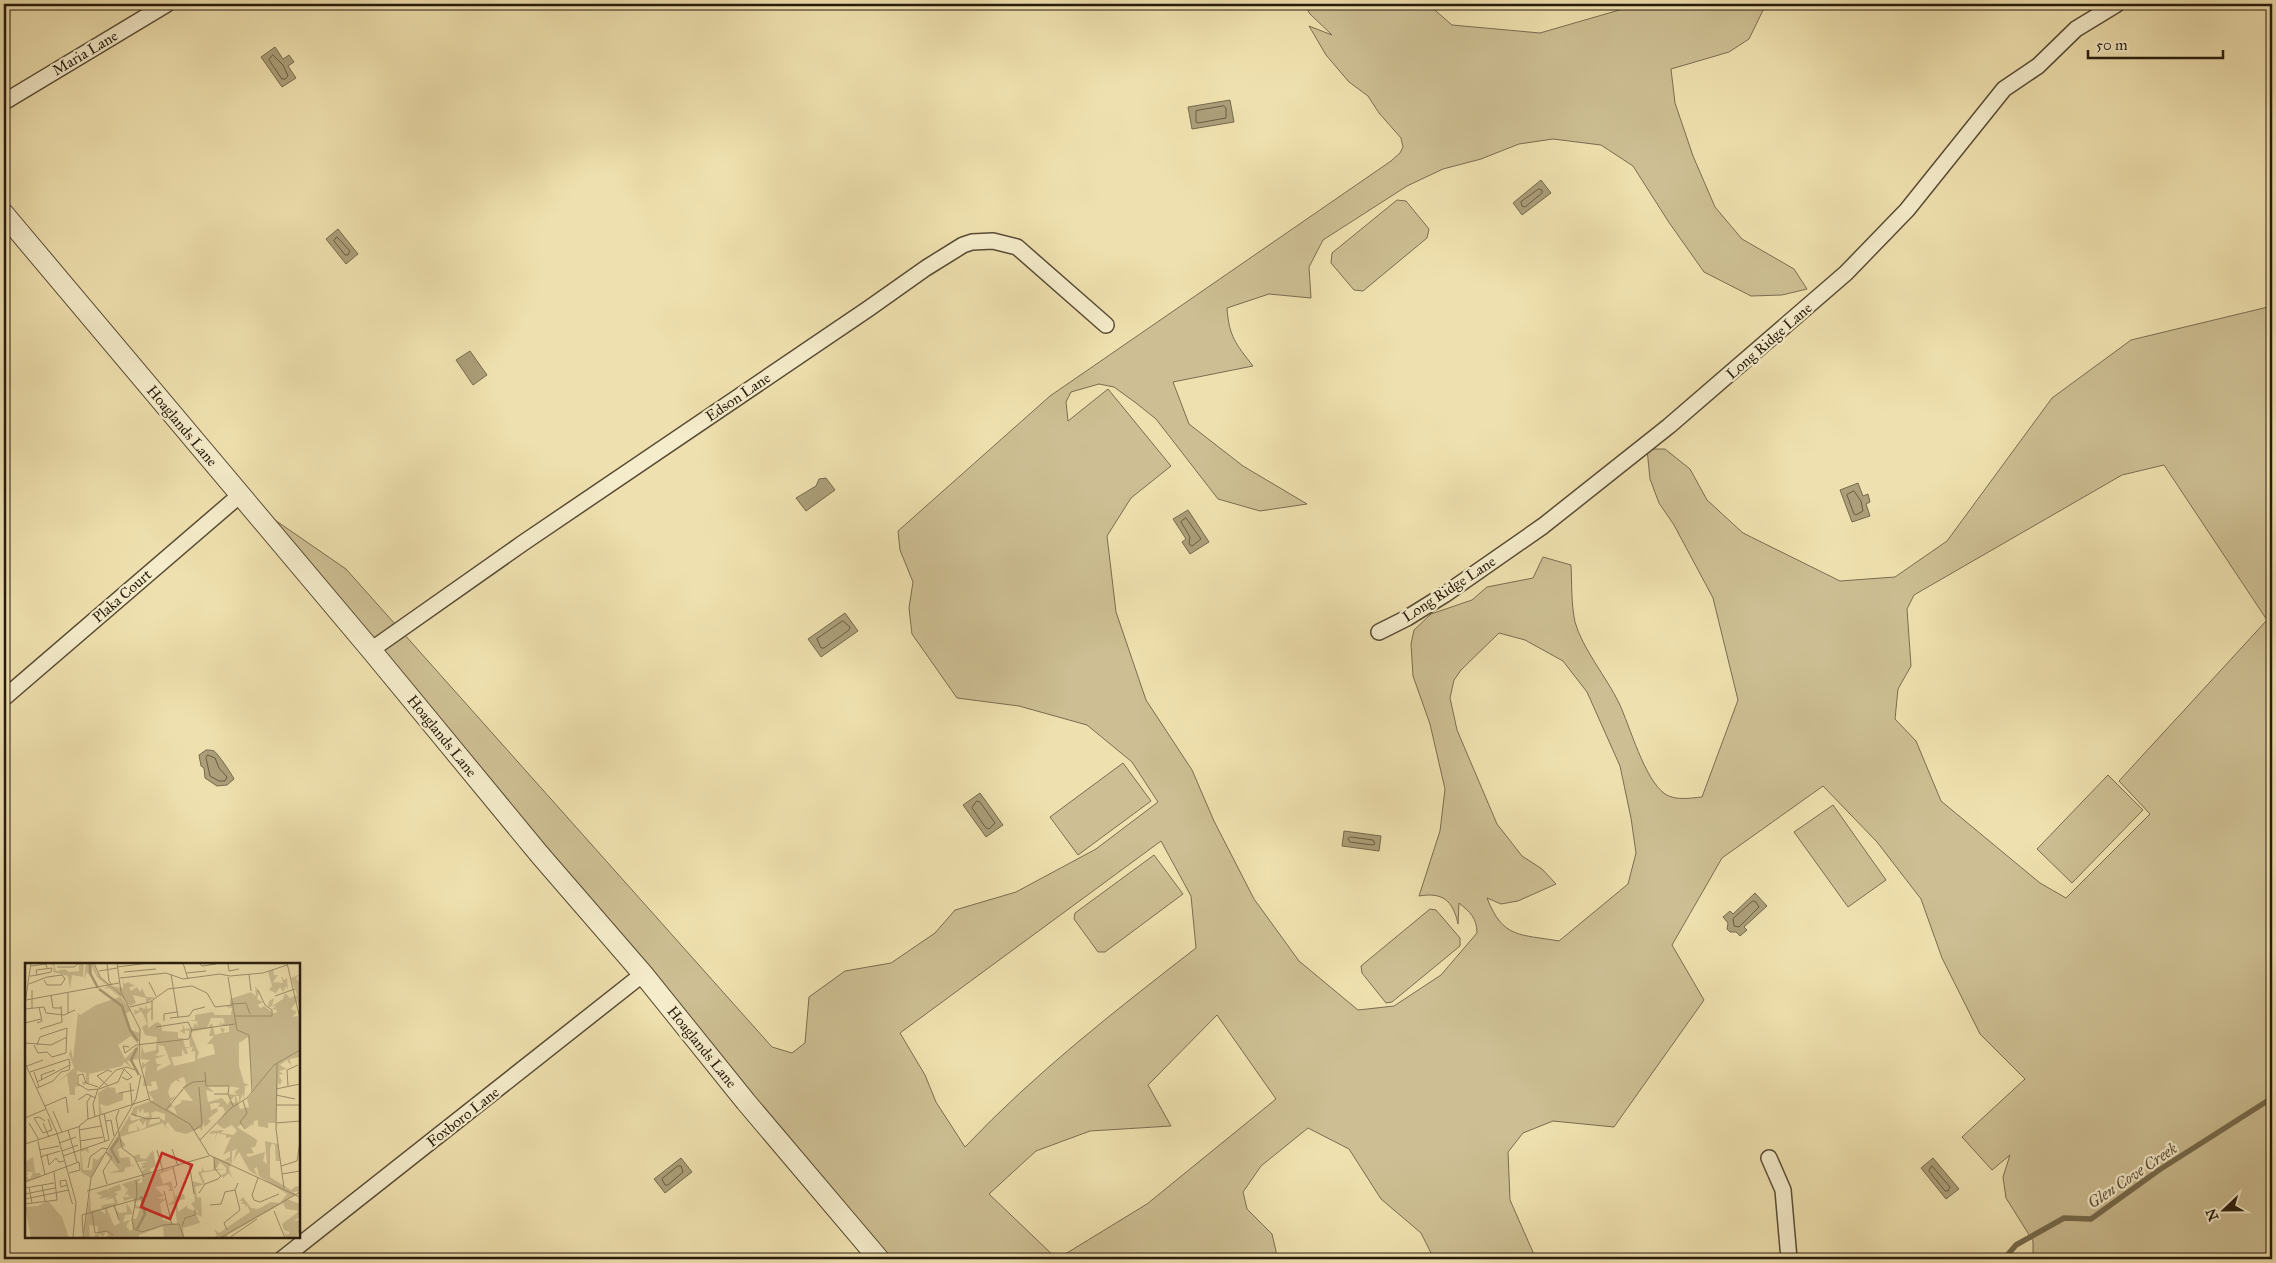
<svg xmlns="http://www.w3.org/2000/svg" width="2276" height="1263" font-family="'IM FELL Great Primer',serif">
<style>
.green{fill:#cdbf93;stroke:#7a6d50;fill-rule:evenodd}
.water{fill:#ab9e78;stroke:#766a4d}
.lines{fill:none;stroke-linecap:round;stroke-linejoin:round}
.shore{stroke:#695c42;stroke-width:1}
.stream{stroke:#766a4d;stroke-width:5.5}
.minor-casing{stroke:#594c35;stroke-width:18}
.tertiary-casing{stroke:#594c35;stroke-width:22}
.minor{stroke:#f5eccb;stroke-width:15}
.tertiary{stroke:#f5eccb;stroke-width:20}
.labels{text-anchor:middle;stroke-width:4.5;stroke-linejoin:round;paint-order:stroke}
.street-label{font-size:15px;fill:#271b0c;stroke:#f5eccb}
.water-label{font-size:16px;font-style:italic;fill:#5c4f37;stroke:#f5eccb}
.inset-river{fill:none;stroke:#ab9e78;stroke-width:2.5}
.inset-road{fill:none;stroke:#9f926e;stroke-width:1}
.view{fill:#d62828;fill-opacity:0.15;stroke:#d62828;stroke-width:2.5}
.inset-edge{fill:none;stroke:#271b0c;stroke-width:2.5}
</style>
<rect width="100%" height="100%" fill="#efe1af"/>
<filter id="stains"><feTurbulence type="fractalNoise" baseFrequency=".004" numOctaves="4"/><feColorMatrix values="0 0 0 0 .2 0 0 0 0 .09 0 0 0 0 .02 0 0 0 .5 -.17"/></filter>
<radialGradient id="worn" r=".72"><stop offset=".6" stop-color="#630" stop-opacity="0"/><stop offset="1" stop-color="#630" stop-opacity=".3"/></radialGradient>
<!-- green -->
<path class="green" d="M1304 4H1428L1452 25 1540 33 1640 4H1766L1749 39 1729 52 1671 69 1675 103 1693 156 1715 207 1742 239 1794 269 1807 289 1782 295 1751 296 1704 272 1668 221 1633 166 1601 145 1553 139 1519 144 1481 159 1443 169 1407 186 1323 240 1309 267 1311 298 1269 294 1227 308C1229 337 1236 344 1253 366L1173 382 1189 424 1243 466 1307 504 1260 511 1218 499 1156 419 1136 403 1114 387 1099 384 1071 392 1066 402 1068 421 1108 389 1171 466 1131 498 1107 536 1116 612 1146 700 1192 770 1214 821 1254 899 1299 961 1358 1010 1394 1006 1441 975 1477 933C1477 918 1470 912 1459 903L1458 924C1453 900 1442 892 1419 896L1440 831 1445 789 1430 724 1413 676 1411 644 1414 630 1431 614 1472 600 1487 587 1533 578 1543 557 1571 565C1572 583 1571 604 1575 622 1582 648 1607 678 1619 703 1630 726 1644 779 1665 794 1676 801 1690 798 1702 797L1738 700 1713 598 1674 525 1659 503 1650 479 1647 449H1665L1690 469 1707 500 1743 533 1840 581 1895 577 1947 541 2052 398 2131 340 2272 306V1258L2033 1259V1241L2006 1198 2003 1177 2010 1155 1992 1170 1962 1137 2025 1079 1980 1034 1942 958 1921 899 1877 842 1823 786 1722 858 1672 945 1704 1000 1614 1127 1553 1121 1523 1133 1508 1152 1510 1200 1536 1259H1434L1421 1233 1381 1199 1349 1149 1308 1128 1261 1166 1243 1192 1247 1209 1272 1234 1276 1251 1275 1259H883L243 498 346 569 772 1047 792 1053 805 1043 809 997 845 971 891 963 935 933 955 910 1016 892 1096 849 1158 802 1132 762 1087 725 1019 706 957 698 912 634 909 608 913 582 900 550 898 531 1050 396 1391 161 1400 153 1403 147 1401 138 1379 113 1368 96 1349 82 1326 55 1309 26 1332 35 1310 14ZM2164 465 2267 620 2119 781 2150 814 2066 898 2040 883 1941 801 1916 741 1895 719 1898 689 1911 666 1907 609 1914 595 2122 475ZM1499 633 1525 640 1563 661 1587 692 1620 766 1631 818 1636 853 1628 884 1559 941C1520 934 1503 939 1487 898L1501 904 1518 901 1556 884 1542 869 1522 856 1497 824 1457 730 1450 698 1454 680 1461 670ZM1161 841 1191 896 1196 948C1116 1010 1035 1073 965 1147L936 1102 925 1075 900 1033ZM1217 1015 1276 1099 1147 1204 1057 1259 989 1194 1036 1151 1090 1131 1171 1126 1148 1085Z
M1397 200 1406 201 1429 229 1427 238 1363 291 1354 290 1331 263 1332 253Z
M1123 763 1151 801 1078 855 1050 817Z
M2108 775 2143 810 2072 883 2037 849Z
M1833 805 1886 880 1848 907 1794 832Z
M1154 855 1183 894 1105 952H1098L1074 919 1075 913Z
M1430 909 1436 910 1460 938V946L1392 1002 1386 1003 1362 973 1361 966Z"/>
<!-- water -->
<path class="water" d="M275 47 283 59 289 55 294 62 288 66 296 78 282 87 261 57Z
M1230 100 1234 122 1192 129 1188 107Z
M1541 180 1551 193 1522 215 1513 203Z
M338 229 358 254 346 264 326 239Z
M470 351 487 375 473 385 456 360Z
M826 478 835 490 806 511 796 498 816 486 819 479Z
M1858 483 1863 496 1868 494 1870 502 1866 504 1870 516 1852 522 1840 490Z
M1188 510 1209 542 1190 554 1182 542 1186 539 1173 519Z
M845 613 858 631 821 657 808 639Z
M206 750C209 750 211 750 214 751 217 752 233 776 234 779L227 785 217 786 205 778 204 768 201 766 199 755Z
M980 793 1003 825 986 837 963 805Z
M1344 831 1381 836 1379 851 1342 846Z
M1755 893 1767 906 1744 927 1747 930 1740 936 1736 932H1730L1727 929 1728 923 1723 917 1730 911 1733 914Z
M681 1158 692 1172 665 1193 654 1179Z
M1933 1158 1959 1189 1946 1199 1921 1168Z"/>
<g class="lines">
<!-- shore -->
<path class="shore" d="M273 55 283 65 288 76 285 79H282L269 60Z
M1224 106 1226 108V118L1198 123 1196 122V111Z
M1539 189 1542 190V193L1525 207 1522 206 1521 202Z
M337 237 350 251 348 255H345L334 241Z
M1854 491 1861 501 1863 511 1856 515 1854 514 1847 495Z
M1186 518 1201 539 1192 546 1189 544 1190 537 1181 522Z
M843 621 850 627 849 630 824 648H821L817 639Z
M208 755 215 758 219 768 227 777 225 781H219L210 776 206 758Z
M977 801 980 802 995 823 989 829 986 828 972 808Z
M1351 837 1373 840 1375 844 1372 845 1350 842 1348 839Z
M1753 901 1756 902 1759 907 1739 927 1734 926 1733 919Z
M678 1166H681L683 1172 668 1185H665L662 1179Z
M1932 1166 1950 1187 1948 1191H1945L1929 1171Z"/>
<!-- stream -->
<path class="stream" d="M2004 1259 2016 1245 2064 1218 2091 1219 2159 1170 2272 1098"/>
<defs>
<path id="minor" d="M4 102 167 4
M1379 632 1407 618 1444 595 1543 526 1669 426 1846 273 1907 210 2004 89 2038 66 2076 29 2117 4
M371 650 523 543 868 309 926 268 963 245 972 242 993 241 1017 247 1106 325
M4 698 240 495
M1769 1158 1783 1190 1789 1259
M282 1259 643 974"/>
<path id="tertiary" d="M4 214 371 650 540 855 643 974 746 1102 879 1259"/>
</defs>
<!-- minor casing -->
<use href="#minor" class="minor-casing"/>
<!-- tertiary casing -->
<use href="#tertiary" class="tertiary-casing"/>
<!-- minor -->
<use href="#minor" class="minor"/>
<!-- tertiary -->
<use href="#tertiary" class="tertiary"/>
</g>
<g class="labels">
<!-- street labels -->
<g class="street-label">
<text transform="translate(85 53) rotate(-31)" y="5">Maria Lane</text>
<text transform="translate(1769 341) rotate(-41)" y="5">Long Ridge Lane</text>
<text transform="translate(738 397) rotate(-34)" y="5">Edson Lane</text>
<text transform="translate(182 426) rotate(50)" y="5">Hoaglands Lane</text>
<text transform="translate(1449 589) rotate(-33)" y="5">Long Ridge Lane</text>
<text transform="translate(122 596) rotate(-41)" y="5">Plaka Court</text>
<text transform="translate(442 736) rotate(51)" y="5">Hoaglands Lane</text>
<text transform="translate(702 1047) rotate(51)" y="5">Hoaglands Lane</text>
<text transform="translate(463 1117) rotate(-38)" y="5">Foxboro Lane</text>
</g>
<!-- water labels -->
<g class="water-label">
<text transform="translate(2132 1175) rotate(-34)" y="6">Glen Cove Creek</text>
</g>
</g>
<!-- overview -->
<g transform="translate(25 963)">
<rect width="275" height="275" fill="#efe1af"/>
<path d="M23 0H29L31 8 40 6 44 9 54 8V0H59L58 14 47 12 45 26 43 13 28 9 29 3ZM61 0H68L73 12 94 32 106 47 101 51 106 67 114 70 113 81 106 73 93 82 100 96 113 82V96L102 98 107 105 99 99 97 103 64 111V120L58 122 56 115 58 119 61 118V110L52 108V120L56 123 50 124V132H45L42 112 30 121 49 105 44 91 46 86 48 97 53 50 55 52 71 42 95 34 84 25 79 26 83 23 72 14 67 4V15L62 9 59 17ZM248 6 249 12H253L248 19 258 20 256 13 259 17 262 15 263 27 261 23 258 29 255 24 251 30 244 27 247 23 243 9ZM275 11 271 15 275 20V47L272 38 266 46 272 49 267 54 273 53 275 56V94L265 96 266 103 262 97 255 102 262 106 254 108 258 111 254 112 257 118 255 122 253 120 251 160H243V165L233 163V157L229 158 228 164 227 161 221 166 217 161 212 164 232 177 231 183 226 185 229 190 221 191 223 194 240 189 238 198 242 201 240 178 253 181 255 198H251L250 182 247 180 245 186V214L266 227 271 223 275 224V228L268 229 271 231 262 236 275 241V254L269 258 275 257V274L273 269 272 275H261L260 269 263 272 265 269 259 267 257 261 274 248 261 246 258 240 202 272 204 275H188L192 273 189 266 194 270 225 249 222 242 221 245 220 241H216L218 238H214L218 234 226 245 233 246 246 239 255 240 262 231 234 213 232 204 229 206 233 213 224 207 214 189 208 199 212 186 207 188V199L204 206 208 216 204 210 198 215 196 212 201 210V205L195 199 191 206H200L176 210 180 221 170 224 172 234 176 235 177 254 171 251 175 260 158 265 159 275H139L138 263 114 272V275H80L83 272 81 268 78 274 75 271 72 275 69 272 73 271V263L64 262 65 275H59L65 229 66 248 74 246 80 251V247L76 246 77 242 90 240 88 235 80 237 85 234 74 236 77 233 71 230 82 226 86 231 83 226 95 221 96 227 89 229 93 231 90 233 93 240 89 244 94 250 102 249 101 240 105 245 108 251 100 252 98 259 105 257 101 263 105 268 108 266 107 255 111 256 115 246 109 245V241L115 244 117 236 109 240 108 235 99 238 98 234H105L102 231 99 233 103 227 97 221 116 215 113 220H117V208L121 205 115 206 119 201 113 202 123 198 112 199 109 193 115 191V195L121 196 128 187 131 203 125 206 127 211 153 203 135 211 138 221 146 218 150 233 159 231 160 236 152 238 153 249 163 242 162 245 174 250 166 241 170 238 167 218 178 221 173 209 177 208V203L179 208 188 207 189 194 206 200V199L199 197 205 194V188L198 192 206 174 201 175V172L192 170 190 178 191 170 184 171 187 168 199 167 196 170 208 172 212 168 207 162 199 166 192 161 200 149 198 144H193L195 140H190L185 141 186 147 192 145 193 148 183 156 186 158 180 164 178 159 177 168 175 165 161 171 150 168 143 159 140 163 145 167 140 164 138 160 95 174 101 183 93 186 95 195 104 194 106 202H110L100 205 99 209 83 210 94 207 81 191 105 152 106 158 125 153 123 149 119 150 118 145 115 150 113 145 111 154 106 151 109 144 129 137 123 129 133 126 131 118 126 119 127 123H118L121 103 117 106V99L120 101 125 97 115 96 117 82 119 90 131 87 132 74 120 72 117 64 122 61 119 53 116 48 110 52 109 47 114 48V44L120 46 121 41 122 46 127 45 122 51 123 65 132 59 136 61 137 68 153 69V75H158L160 84H165L164 68 160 67V71L155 68 158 66 157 61 160 66 168 65 170 60 173 64 172 58H163L170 57V52L188 49 185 46 190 52H206L207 45 201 44 205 42V36L226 29 231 33 230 23 234 28 232 36 238 39 233 42 235 45 239 43 248 50H251L252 47 247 46 251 43 243 44 244 38 249 35 247 43 258 36 260 30 265 35 272 32 266 15ZM186 55H198L200 60 196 61 195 57V61H191L204 63V69L198 70 200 66 195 65 197 70 190 72 187 60 182 65ZM186 65 184 73H189L182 81H188L190 91 172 96 174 90 165 69ZM223 74 228 129 222 136 224 144 215 146 211 133H214V140L218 131 219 137 220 123 224 122 219 120 214 103V80ZM133 82 139 83 146 101 132 108V104L137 101H132L130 96 141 92 130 93 134 89ZM168 84 166 89 170 88V98L149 103 146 94 157 93V86L160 91H163L161 85ZM159 114 161 121 152 133 145 135 143 129 146 121 151 117 156 120 153 116ZM182 123H203L215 125 209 129 213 132 204 131 206 137 210 133V140L204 138 203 142 197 135 183 139 181 127 189 129ZM159 126 168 138 156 137 157 139 149 144 152 152 143 146 148 143 145 139ZM131 148 140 151V158L135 155V159L123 162 127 154 126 150ZM114 157 118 162 121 157V164L115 167 111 161 113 167 103 169 104 162ZM142 222 145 225 143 228H148L149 237 143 242 150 241 152 261 138 257 135 241 141 236 132 235 139 233 130 224ZM88 242 95 260 89 263 82 246ZM98 15 99 21 103 19 110 23 104 24 106 28 112 24 115 29 117 25 121 34H130L121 40V35L108 32 111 40 105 43 86 23 98 25ZM82 124 90 125 91 130H98V137L82 143 75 141 77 151 74 152 73 130ZM63 185 64 190 60 187 56 189 58 207H67L68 195 72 197 81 189 66 215 56 209 55 187ZM8 194 10 210H15L16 214 0 219V210H4L1 213 5 216 8 209H0V199ZM23 238 37 254 44 275H6L0 244 13 243Z" fill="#cdbf93" fill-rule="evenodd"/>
<path class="inset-river" d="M65 0V10L73 25M74 26 97 43 105 67 113 78M112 85 106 97 114 112M94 175 86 186 94 200M112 266 120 251 116 233"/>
<path class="inset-road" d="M69 0 75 14 96 32M82 0 84 18 87 22M92 0 96 29 115 66 114 96 125 138 165 161 184 192 275 234M158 0 163 16M174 0 177 3 191 1M203 0 204 8 214 6M262 0 275 56M6 3 21 1 22 5M32 4H49L54 0M92 4 124 0M74 8 92 5M99 9 131 6M161 10 181 8M146 11 153 54M224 11 226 28M5 13H6L12 12 26 9 27 5 11 7 12 12M203 14 212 67 224 72 227 129M95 15 141 10 158 16 195 11 205 13 238 10 262 2M19 17 22 22H36L40 16M124 19 131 33M4 21 22 14 37 12 40 16M7 27V45M43 30V50M26 32 28 45H36M250 33 270 26M1 37 94 20M127 38V57M0 40 6 0M206 41 221 40 225 51M105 44 125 39 143 26 167 23 182 30 190 44 207 42M0 46 19 44 21 50 39 52 50 47M209 53H247V47L240 42 233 27M145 55 164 53 168 47 180 44M139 58V51L152 49M0 60 16 56M12 60 17 58 14 44M131 64 163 59 167 67M15 66 37 59 36 43M0 80 26 82 42 74M9 82 13 90 22 89 27 94 41 90 42 65 15 74 12 82M104 84 98 83 100 90 111 82 164 76 167 67 210 61M0 100 32 170 51 239 48 275M252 101 251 166 259 225M2 103 18 97M5 109 44 96 45 102M9 109 14 124M180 109 181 123H204L203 131M17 117 16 112 30 107M12 119 45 102M105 120 107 141M83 123 72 113 83 107 87 109M263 123 262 107 273 102M73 124 61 120 58 111 53 112V121L63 127 74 126 93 119 99 106 107 114 102 117 97 114M12 125 28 118 36 109 44 107 45 102M74 125 91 107 102 104 110 107M158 125 168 119 181 118M251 126 275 121M94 130 109 127M189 131H203L208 143M251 132 270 136M53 137 62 131 71 135M218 138 222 150 215 159 220 166M251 142H275M20 143 41 134 43 150M94 147 91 155 97 185 109 194 119 214M141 147 158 126M28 148 37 169M106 151 122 156 135 155M74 152 80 179M70 154 68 141 73 126M0 155 21 146M63 156 62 139 66 133M20 158 14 154 9 155 18 170 27 167 23 156M81 158 86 157 89 173M4 160 14 177M18 160 24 174M251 160 275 158M54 163 56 187M43 167 52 199M54 167 76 163M169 167 177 162 174 124M175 177 206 145 222 135 249 102 275 87M13 178 20 212M55 178 78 174M34 180 51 174M0 181 53 164 63 156 124 136M147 186 153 203M14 187 34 183M132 187 138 208M37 188 53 182M81 189 87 194 78 208 82 221M22 191 24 202 31 195 34 199 39 198M38 193 84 177 79 150M15 194 35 188M189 194 190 206 196 213 193 216M164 199 169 231M256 203 272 198 275 179M148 204 152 222 149 225M63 205 65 194 77 185 83 186M257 211 275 208M233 215 227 232 229 237 235 239 254 231M111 217 112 231 107 257 109 266 117 269 139 262 154 261 159 275M0 219 54 199 55 207 44 210M17 222 20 238M42 222 36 224 35 218 41 217V218L47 240 48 241M4 224 7 240M0 225 29 220M62 228 184 193M139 228 147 262M174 230 180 221 193 216M0 231 30 225M0 236 44 227M0 241 32 237 29 209M89 242 94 257M185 242 196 241 200 229 210 227 213 220M249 248 260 275M67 249 70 270 82 268 88 272M157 263 160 255 170 252V246M202 267 199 260 215 247 210 227M58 270 57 252 123 233M58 275 66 215 111 136 116 112M195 275 275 229M204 275 232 256"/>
<path class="view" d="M137 190 167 202 145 256 116 244Z"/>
<rect width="275" height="275" class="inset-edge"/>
</g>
<!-- margin -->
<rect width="2276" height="1263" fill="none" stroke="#efe1af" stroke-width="20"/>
<rect x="5" y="5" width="2266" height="1253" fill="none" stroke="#271b0c" stroke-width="2.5"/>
<rect x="10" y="10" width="2256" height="1243" fill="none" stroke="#271b0c"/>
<!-- north arrow -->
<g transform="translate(2224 1210) rotate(248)" stroke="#f5eccb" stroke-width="4" paint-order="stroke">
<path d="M0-4L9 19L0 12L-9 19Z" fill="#271b0c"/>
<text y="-8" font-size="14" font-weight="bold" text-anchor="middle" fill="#271b0c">N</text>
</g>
<!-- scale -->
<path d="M2088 50v8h135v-8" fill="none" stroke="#271b0c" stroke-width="2.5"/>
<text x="2096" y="50" font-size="15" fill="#271b0c" stroke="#f5eccb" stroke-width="4" paint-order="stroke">50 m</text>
<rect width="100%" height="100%" filter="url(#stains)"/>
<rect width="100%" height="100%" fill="url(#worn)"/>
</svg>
